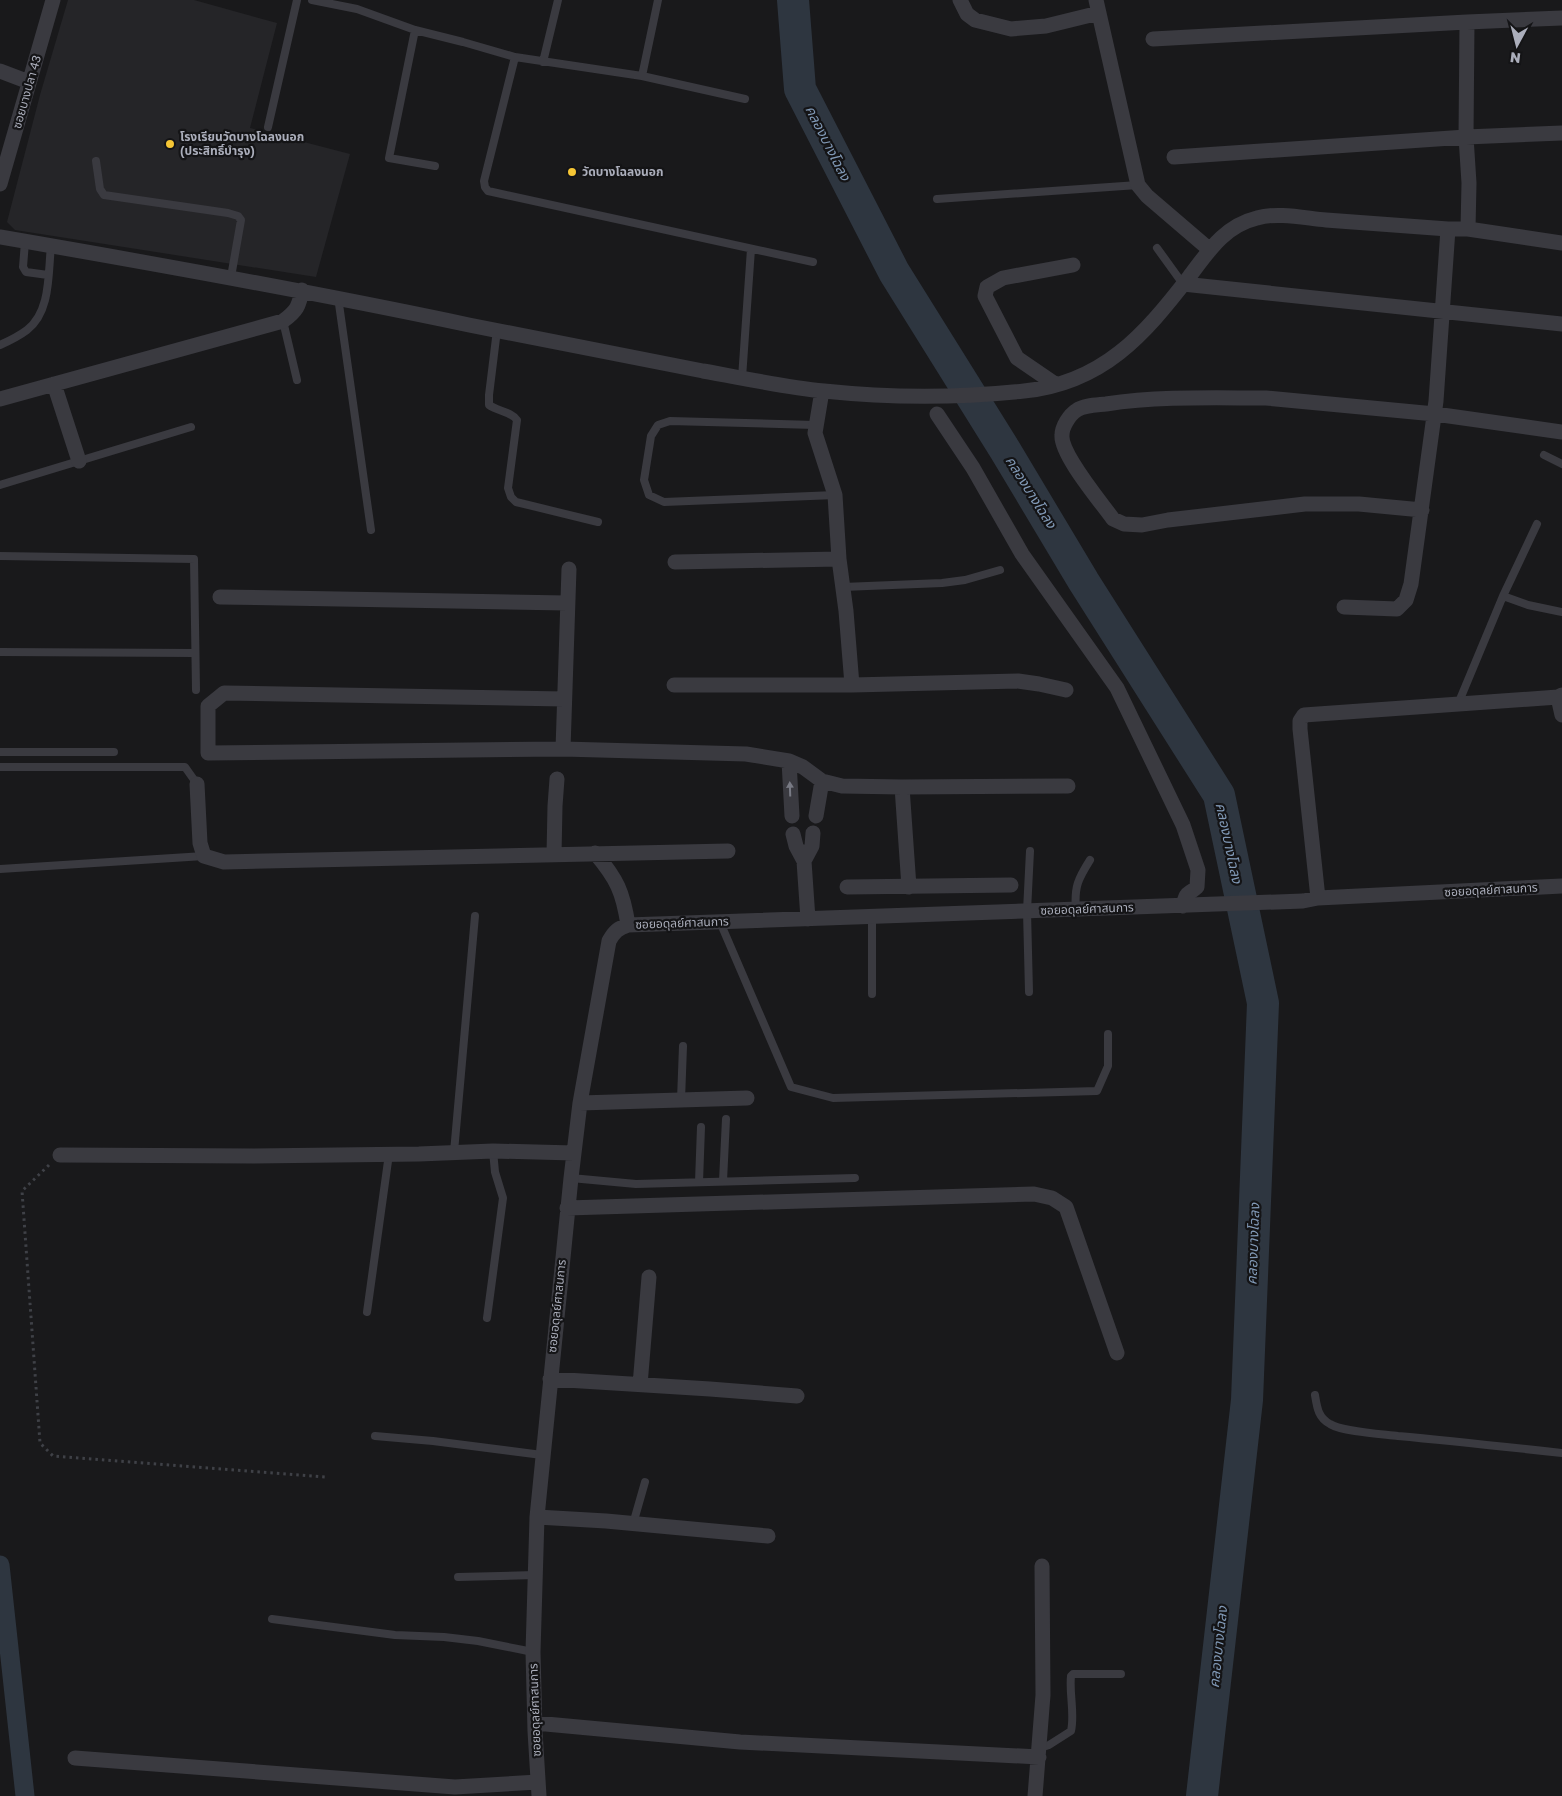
<svg xmlns="http://www.w3.org/2000/svg" width="1562" height="1796" font-family="'Golos Text','Noto Sans Thai',sans-serif">
<style>
.built{fill:#252528}
.lines{fill:none;stroke-linecap:round;stroke-linejoin:round}
.canal{stroke:#2e3640;stroke-width:19}
.river{stroke:#2e3640;stroke-width:32}
.path{stroke:#3f4147;stroke-width:3;stroke-dasharray:2.5 4;stroke-linecap:butt}
.lane{stroke:#3a3a40;stroke-width:8}
.street{stroke:#3a3a40;stroke-width:15}
.oneway{fill:#787a84}
.poi-dot{fill:#f6c635;stroke:#141416;stroke-width:2}
.labels{text-anchor:middle;stroke-width:4.5;stroke-linejoin:round;paint-order:stroke}
.street-label{font-size:12px;fill:#abaebb;stroke:#141416}
.poi-label{font-size:12px;font-weight:bold;fill:#abaebb;stroke:#141416;text-anchor:start}
.water-label{font-size:14px;font-style:italic;fill:#8199b6;stroke:#141416}
</style>
<rect width="100%" height="100%" fill="#19191b"/>
<!-- built -->
<path class="built" d="M68 0H194L277 23 250 128 350 154 316 277 15 230 7 222 40 95Z"/>
<g class="lines">
<!-- canal -->
<path class="canal" d="M0 1565 25 1796"/>
<!-- river -->
<path class="river" d="M793 0 800 89 894 272 1005 450 1084 582 1219 795 1263 1003 1247 1400 1202 1796"/>
<!-- path -->
<path class="path" d="M49 1165 22 1191 40 1443 53 1456 326 1477"/>
<!-- lane -->
<path class="lane" d="M312 0 357 9 415 30 463 42 515 57 642 76 745 99
M415 30 389 158 435 166
M515 57 484 181 485 187 488 191 813 262
M543 62 558 0
M642 76 658 0
M268 127 297 0
M96 161 100 189 104 195 228 213 238 216 241 220 231 277
M937 199 1138 185
M25 242 23 267 26 272 48 275
M1157 248 1183 284
M338 297 371 530
M283 321 297 380
M497 330 489 395V405C497 411 512 412 517 420L508 488 511 497 516 502 598 522
M0 345C9 341 19 336 27 330 51 312 48 273 51 246
M742 378 751 249
M815 425 670 421 658 425 651 436 644 480 649 495 664 502 835 495
M1544 455 1562 464
M0 485 191 427
M0 556 194 559 196 690
M843 587 942 583 965 580 1000 570
M1503 596 1528 605 1562 612
M0 652 195 653
M1458 704 1503 596 1537 524
M0 752H114
M0 767H185L197 784
M0 869 204 856
M1076 910C1074 887 1078 879 1090 860
M720 922 791 1087 833 1098 1097 1091 1108 1066V1034
M1029 992 1027 911 1030 851
M872 994V917
M681 1100 683 1046
M454 1152 475 916
M571 1178 636 1184 855 1178
M723 1181 726 1119
M699 1182 701 1127
M367 1312 389 1154
M487 1318 503 1198 495 1172 493 1151
M1315 1395C1317 1407 1318 1418 1330 1424 1343 1432 1381 1434 1398 1436 1452 1441 1507 1447 1562 1453
M375 1436 433 1441 542 1455
M633 1524 645 1482
M458 1577 535 1575
M272 1619 395 1635 444 1637 478 1641 533 1652
M1040 1748 1049 1745 1071 1731C1075 1713 1069 1694 1071 1676L1073 1674H1121"/>
<!-- street -->
<path class="street" d="M960 0 967 14 975 20 1011 29 1046 26 1099 13
M1096 0 1138 185 1147 196 1210 250
M1153 39 1467 22
M0 71 29 82
M1174 157 1466 137 1562 133
M0 184 53 0
M1468 229 1469 183 1466 137 1467 22 1562 18
M0 237C157 264 313 292 469 325 547 341 625 356 703 371 743 378 784 387 824 391 891 398 958 398 1024 391 1103 383 1144 335 1189 277 1208 252 1224 226 1257 218 1278 212 1304 218 1326 220 1367 223 1408 226 1448 229H1468L1562 243
M1183 284 1562 324
M54 384 79 461
M1055 384 1017 358 985 296 987 287 1003 278 1073 265
M822 391 815 433 835 495 839 559 846 611 852 685
M0 399 283 321C297 311 299 306 302 290
M937 414 973 468 1022 554 1117 688 1183 825 1198 870 1197 887C1187 896 1187 890 1183 906
M1422 510 1359 504H1305L1168 520 1142 525 1124 524 1113 519C1101 502 1060 454 1062 435 1062 427 1069 415 1077 410 1084 405 1097 405 1106 404 1159 396 1213 398 1266 398L1435 414 1562 432
M675 562 839 559
M220 597 567 603
M1344 607 1397 609 1406 600 1411 584 1436 401 1448 229
M674 685H852L1018 681 1039 684 1066 690
M1558 697 1562 715
M564 699 224 693 208 706V753L563 749 746 754 789 761 803 767 822 781 842 786 902 787 1068 786
M563 749 569 569
M789 761 792 816
M197 784 200 843 204 856 224 862 728 851
M902 787 909 887
M816 816 822 781
M793 834 796 846 804 861 812 846 813 833
M595 853C617 879 623 892 628 925
M554 855 555 806 557 779
M804 861 808 919
M847 887 1011 885
M1318 898 1300 729V721L1304 715 1558 697 1562 695
M580 1103 747 1098
M60 1155 254 1156 419 1154 493 1151 574 1153
M567 1208 1034 1194 1052 1198 1066 1207 1117 1353
M550 1379 710 1389 797 1396
M640 1385 649 1277
M537 1517 606 1521 768 1536
M535 1723 740 1742 1039 1757
M75 1758 455 1787 538 1782
M539 1796 535 1731 533 1652 537 1517 571 1178 580 1103 609 941C614 932 618 928 628 925L1303 901 1318 898 1562 886
M1035 1796 1043 1695 1042 1566"/>
</g>
<!-- one-way arrows -->
<defs><path id="oneway-solid" d="M-6-.8H1V-3.2L6.5 0L1 3.2V.8H-6Z" transform="scale(1.25)"/></defs>
<use class="oneway" href="#oneway-solid" transform="translate(790 789) rotate(-92)"/>
<!-- markers -->
<g class="poi-dot">
<circle cx="170" cy="144" r="5"/>
<circle cx="572" cy="172" r="5"/>
</g>
<g class="labels">
<!-- street labels -->
<g class="street-label">
<text transform="translate(27 92) rotate(-74)" y="4">ซอยบางปลา 43</text>
<text transform="translate(1491 890) rotate(-3)" y="4">ซอยอดุลย์ศาสนการ</text>
<text transform="translate(1087 909) rotate(-2)" y="4">ซอยอดุลย์ศาสนการ</text>
<text transform="translate(682 923) rotate(-2)" y="4">ซอยอดุลย์ศาสนการ</text>
<text transform="translate(557 1306) rotate(-84)" y="4">ซอยอดุลย์ศาสนการ</text>
<text transform="translate(535 1710) rotate(-92)" y="4">ซอยอดุลย์ศาสนการ</text>
</g>
<!-- poi labels -->
<g class="poi-label">
<text x="180" y="141">โรงเรียนวัดบางโฉลงนอก<tspan x="180" dy="14">(ประสิทธิ์บำรุง)</tspan></text>
<text x="582" y="176">วัดบางโฉลงนอก</text>
</g>
<!-- water labels -->
<g class="water-label">
<text transform="translate(828 143) rotate(63)" y="5">คลองบางโฉลง</text>
<text transform="translate(1031 492) rotate(58)" y="5">คลองบางโฉลง</text>
<text transform="translate(1229 843) rotate(78)" y="5">คลองบางโฉลง</text>
<text transform="translate(1253 1244) rotate(-88)" y="5">คลองบางโฉลง</text>
<text transform="translate(1218 1647) rotate(-84)" y="5">คลองบางโฉลง</text>
</g>
</g>
<!-- north arrow -->
<g transform="translate(1517 45) rotate(187)" stroke="#141416" stroke-width="4" paint-order="stroke">
<path d="M0-4L9 19L0 12L-9 19Z" fill="#abaebb"/>
<text y="-8" font-size="14" font-weight="bold" text-anchor="middle" fill="#abaebb">N</text>
</g>
</svg>
